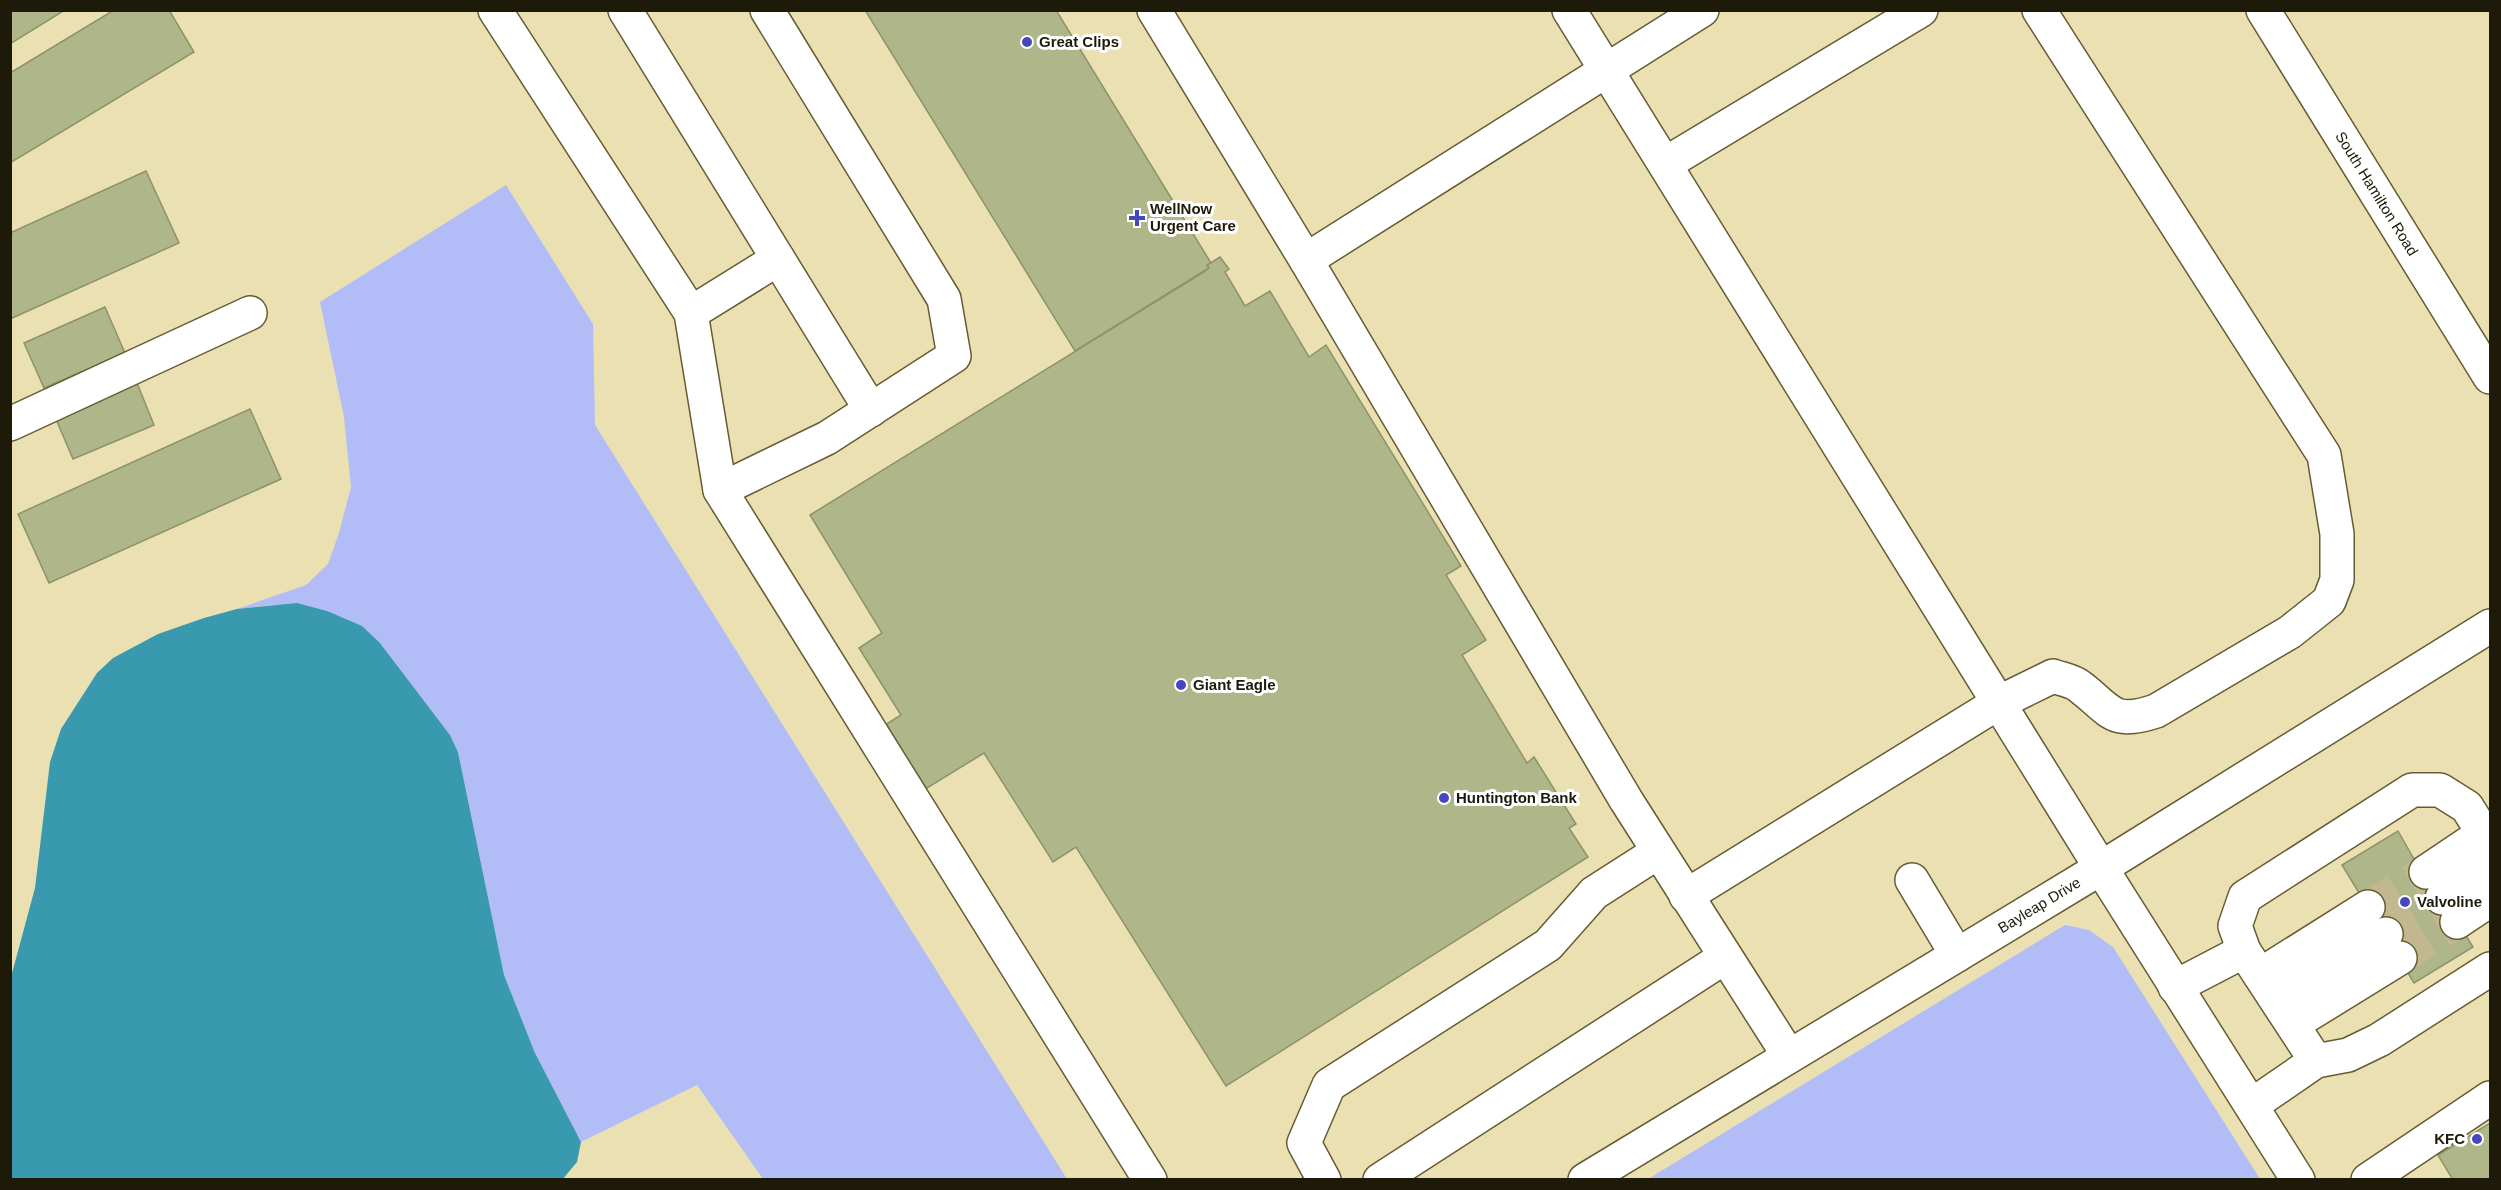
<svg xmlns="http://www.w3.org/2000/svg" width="2501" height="1190" font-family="Helvetica,sans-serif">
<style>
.green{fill:#b2bdf7}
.water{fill:#3899af}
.building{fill:#aeb68a;stroke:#8c9369;stroke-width:1.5}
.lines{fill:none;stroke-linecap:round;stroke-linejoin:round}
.minor-tunnel{stroke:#c1b890;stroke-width:33;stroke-dasharray:33 16;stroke-linecap:butt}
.minor-casing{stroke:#665c33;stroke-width:36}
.major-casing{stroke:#665c33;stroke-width:36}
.minor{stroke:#fff;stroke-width:33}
.major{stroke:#fff;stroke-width:33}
.poi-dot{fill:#4548bd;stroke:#fff;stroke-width:2}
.labels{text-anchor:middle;stroke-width:6;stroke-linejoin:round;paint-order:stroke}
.poi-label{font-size:15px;font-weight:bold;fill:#1e1a09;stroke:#fff;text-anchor:start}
.street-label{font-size:15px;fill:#1e1a09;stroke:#fff}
</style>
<rect width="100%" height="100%" fill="#eae0b2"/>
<!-- green -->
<path class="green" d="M506 185 593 324 595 425 1067 1179H763L697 1085 581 1142 535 1053 504 975 458 752 450 735 380 643 273 605 237 609 306 585 328 564 339 533 351 487 344 417 320 302Z
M2065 925 2089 930 2113 947 2260 1179H1648Z"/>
<!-- water -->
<path class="water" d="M297 603 327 611 362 626 380 643 450 735 458 752 504 975 535 1053 581 1142 577 1162 562 1180 11 1179V977L35 888 50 762 61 729 97 673 113 658 158 634 204 618 237 609Z"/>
<!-- building -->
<path class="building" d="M10 10H65L10 44Z
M114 10H169L194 52 10 163V73Z
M865 10H1056L1211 263 1207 265 1209 268 1075 351Z
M146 171 179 243 10 319V233Z
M1220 257 1229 269 1225 272 1245 306 1270 291 1309 357 1326 345 1461 566 1446 575 1486 640 1462 655 1527 763 1534 757 1576 824 1569 828 1588 857 1226 1086 1076 847 1053 862 984 753 914 796 874 732 901 715 859 648 882 633 810 515 1204 272 1209 268 1207 265Z
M105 307 125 353 44 388 24 343Z
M137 383 154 425 73 459 55 417Z
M250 409 281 479 49 583 18 514Z
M2398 831 2414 859 2418 857 2473 947 2414 983 2342 865Z
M2490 1123V1180H2453L2438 1155Z"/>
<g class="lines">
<!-- minor-tunnel -->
<path class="minor-tunnel" d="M2368 907 2426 872
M2386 934 2442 898
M2400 958 2457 922"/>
<defs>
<g id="minor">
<path d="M495 10 691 313 720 490 1150 1180"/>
<path d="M625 10 871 410"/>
<path d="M1154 10 1306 260 1626 800 1789 1056"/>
<path d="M1569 10 2101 868 2298 1180"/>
<path d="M1665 164 1921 10"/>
<path d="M1306 260 1702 10"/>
<path d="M691 313 778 259"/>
<path d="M10 424 250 313"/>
<path d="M720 490 827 438 954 356 944 299 767 10"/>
<path d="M2426 872 2484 833"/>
<path d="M1912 880 1957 955"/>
<path d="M1686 896 1998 703 2053 676C2061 679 2073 681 2079 686 2111 710 2111 726 2156 711L2290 632 2329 601 2337 580V534L2324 455 2039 10"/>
<path d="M2442 898 2490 868"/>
<path d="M2457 922 2490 900"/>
<path d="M2260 975 2368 907"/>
<path d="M2175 987 2244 951"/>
<path d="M2278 1001 2386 934"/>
<path d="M2293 1024 2400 958"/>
<path d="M2316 1061 2244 951 2235 926 2245 897 2412 790H2440L2467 807 2490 844"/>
<path d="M2252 1105 2316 1061 2348 1055 2379 1040 2490 969"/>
<path d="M1324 1180 1304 1143 1329 1085 1548 945 1594 893 1658 852"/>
<path d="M1380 1180 1725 957"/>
<path id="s1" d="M1585 1180 2101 868 2490 626"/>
<path d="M2368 1180 2490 1098"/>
</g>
<g id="major">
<path id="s2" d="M2263 10 2490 377"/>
</g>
</defs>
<!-- minor casing -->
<use href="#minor" class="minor-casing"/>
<!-- major casing -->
<use href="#major" class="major-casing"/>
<!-- minor -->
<use href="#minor" class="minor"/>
<!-- major -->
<use href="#major" class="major"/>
</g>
<!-- markers -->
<g class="poi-dot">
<circle cx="1027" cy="42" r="6"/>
<path d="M1134 209h6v6h6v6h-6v6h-6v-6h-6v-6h6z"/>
<circle cx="1181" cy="685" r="6"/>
<circle cx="1444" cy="798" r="6"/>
<circle cx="2405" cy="902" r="6"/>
<circle cx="2477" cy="1139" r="6"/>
</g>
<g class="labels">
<!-- poi labels -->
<g class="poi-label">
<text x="1039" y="47">Great Clips</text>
<text x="1150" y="214">WellNow<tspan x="1150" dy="17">Urgent Care</tspan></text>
<text x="1193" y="690">Giant Eagle</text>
<text x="1456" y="803">Huntington Bank</text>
<text x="2417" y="907">Valvoline</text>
<text x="2465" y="1144" text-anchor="end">KFC</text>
</g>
<!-- street labels -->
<g class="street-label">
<text dy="5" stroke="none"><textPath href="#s2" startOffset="216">South Hamilton Road</textPath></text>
<text dy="5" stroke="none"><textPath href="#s1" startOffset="531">Bayleap Drive</textPath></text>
</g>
</g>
<!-- border -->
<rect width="2501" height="1190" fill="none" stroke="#1e1a09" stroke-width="24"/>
</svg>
